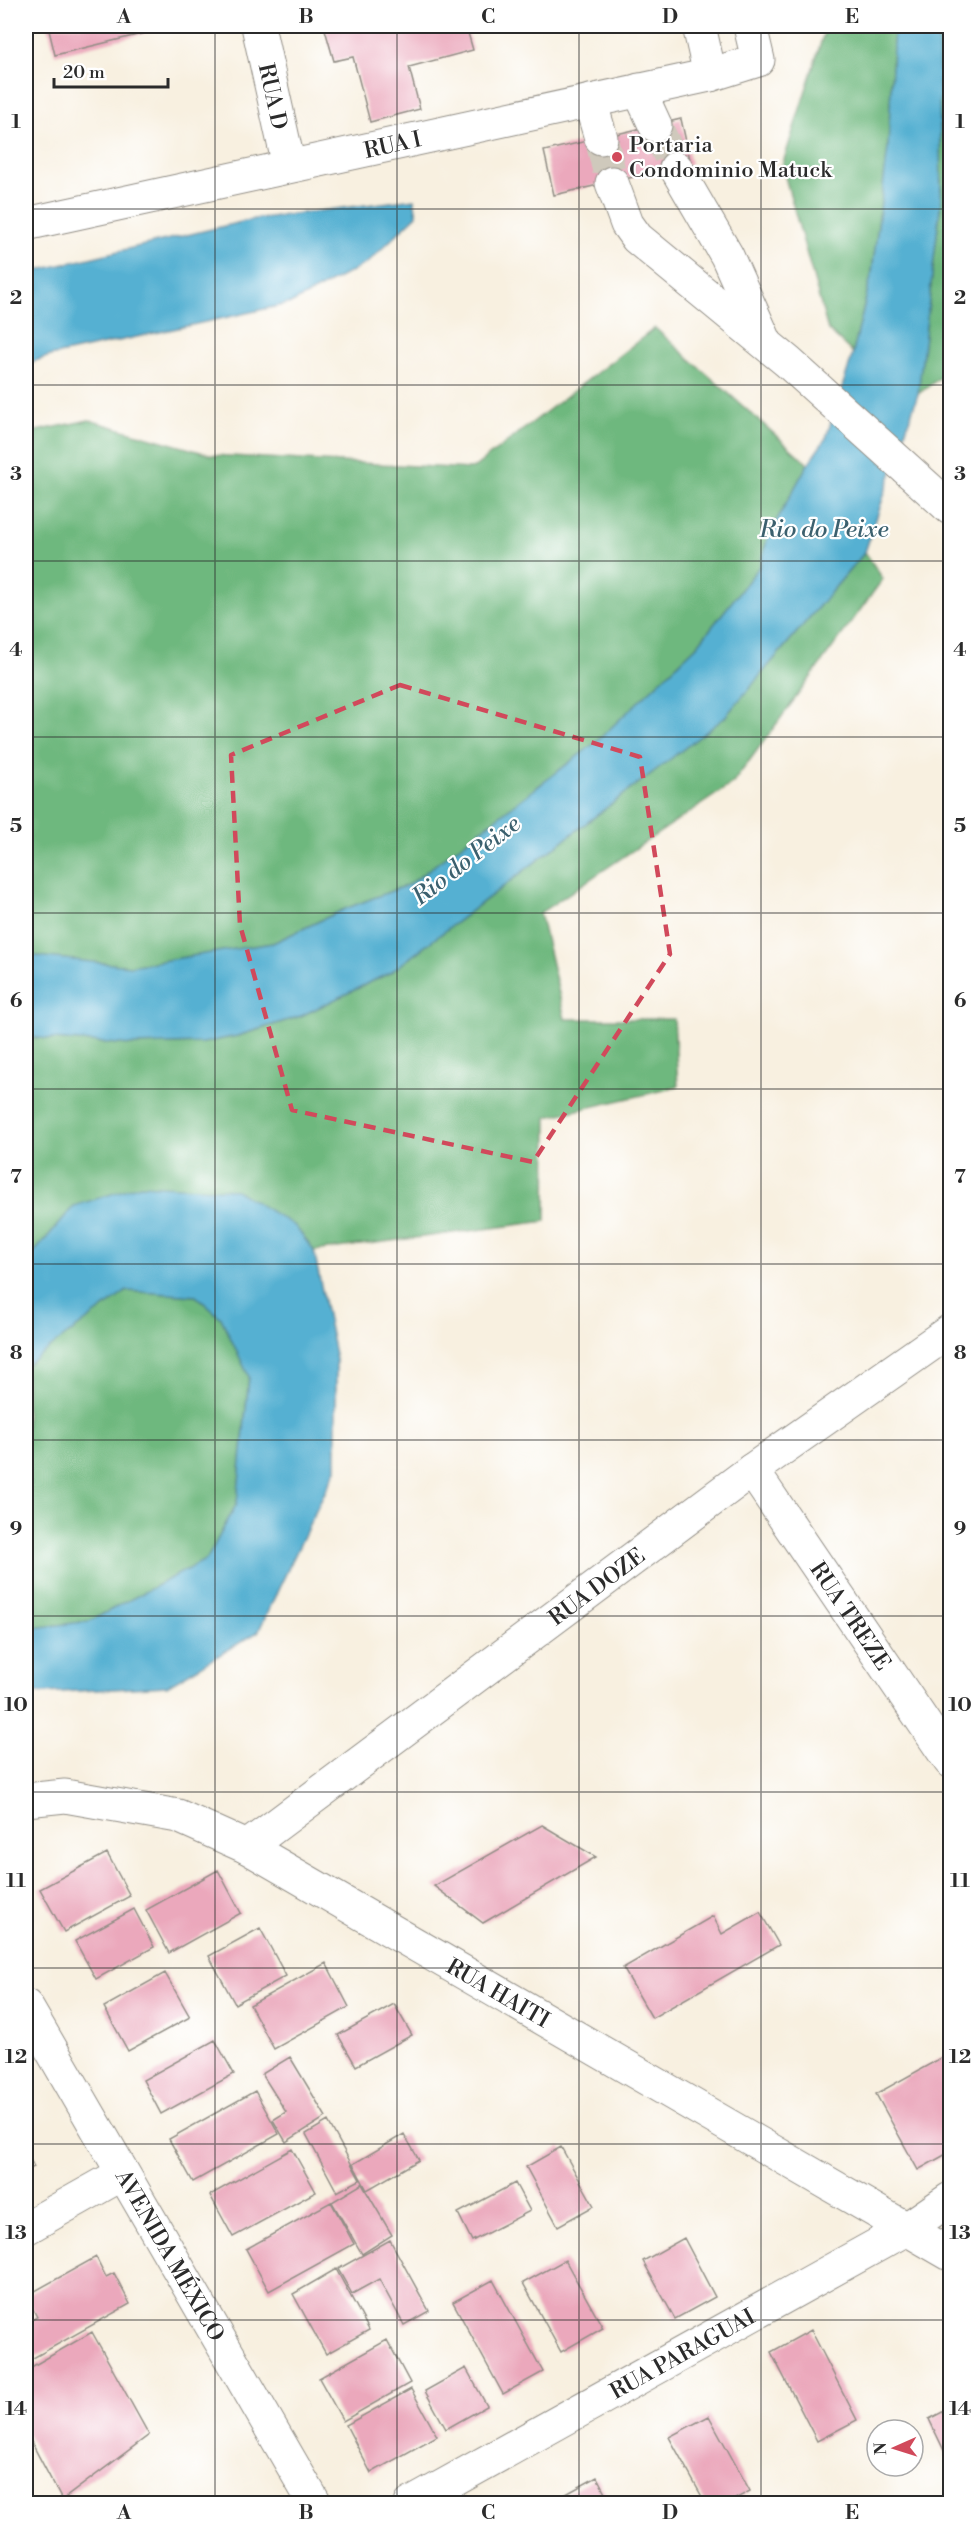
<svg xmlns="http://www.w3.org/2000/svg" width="976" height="2529" font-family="'Libre Bodoni',serif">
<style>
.forest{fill:#6eb87e;stroke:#4c7254;stroke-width:1.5}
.water{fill:#54b0d2;stroke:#406e7e;stroke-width:1.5}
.building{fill:#eba8bc}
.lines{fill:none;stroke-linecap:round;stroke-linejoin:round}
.minor-tunnel{stroke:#cfc9bc;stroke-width:33;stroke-dasharray:33 16;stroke-linecap:butt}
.minor-casing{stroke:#928e86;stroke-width:35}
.minor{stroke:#fff;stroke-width:33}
.marked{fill:none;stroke:#d1495b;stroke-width:4.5;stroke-dasharray:12 8;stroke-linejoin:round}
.grid{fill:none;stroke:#2b2b2b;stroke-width:1.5;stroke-opacity:0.55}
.poi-dot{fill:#d1495b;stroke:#fff;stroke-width:2}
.labels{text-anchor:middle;stroke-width:4.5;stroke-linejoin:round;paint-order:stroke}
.street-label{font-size:22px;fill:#2b2b2b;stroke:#fff}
.poi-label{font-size:22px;fill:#2b2b2b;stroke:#fff;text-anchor:start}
.water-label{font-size:24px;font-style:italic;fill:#3b606e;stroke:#fff}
.neatline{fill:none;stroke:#2b2b2b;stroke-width:2}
.grid-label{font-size:20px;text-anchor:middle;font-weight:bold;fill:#2b2b2b}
</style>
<rect width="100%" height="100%" fill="#fff"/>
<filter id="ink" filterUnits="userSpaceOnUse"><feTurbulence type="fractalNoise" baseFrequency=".0167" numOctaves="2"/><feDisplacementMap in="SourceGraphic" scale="12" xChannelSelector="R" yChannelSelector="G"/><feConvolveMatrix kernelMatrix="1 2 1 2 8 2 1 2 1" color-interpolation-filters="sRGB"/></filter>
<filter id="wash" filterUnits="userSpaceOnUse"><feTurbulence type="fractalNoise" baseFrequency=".008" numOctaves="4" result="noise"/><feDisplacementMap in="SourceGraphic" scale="24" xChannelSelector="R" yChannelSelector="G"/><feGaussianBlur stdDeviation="1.35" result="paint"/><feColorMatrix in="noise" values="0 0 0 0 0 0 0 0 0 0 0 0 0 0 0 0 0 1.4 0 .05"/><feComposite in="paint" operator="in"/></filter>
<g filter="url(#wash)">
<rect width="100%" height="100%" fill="#f8f0e0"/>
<!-- forest -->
<path class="forest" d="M826 26H894L888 148 872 272 853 353 828 330 782 166Z
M938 26H950V370L918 394 941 200Z
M655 328 808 464 768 536 760 566 697 646 595 743 410 884 345 909 273 943 130 966 26 955V433L89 420 211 455 472 469Z
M865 552 883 579 733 783 540 913 565 1019H674L678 1087 547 1117 546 1221 314 1251 295 1226 74 1206 26 1262V1037L133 1045 203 1043 238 1036 301 1016 391 972 724 718Z
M127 1291 196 1296 221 1318 249 1376 237 1503 207 1559 90 1621 26 1629V1365Z"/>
<!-- water -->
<path class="water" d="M894 26H938L941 200 918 394 865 552 724 718 391 972 301 1016 237 1036 203 1043 133 1045 26 1037V955L130 966 273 943 345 909 410 884 595 743 697 646 760 566 768 536 808 464 826 438 853 353 872 272 888 148Z
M414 199 417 215 367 263 292 303 50 356 26 364V273L254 219Z
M140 1185 236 1190 295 1226 314 1251 336 1359V1469L258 1632 167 1686 26 1694V1629L90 1621 207 1559 237 1503 249 1377 221 1318 196 1296 127 1291 26 1365V1262L74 1206Z"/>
<g id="blocks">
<!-- building -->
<path class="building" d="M48 26H174L55 55Z
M324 26H466L473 50 409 67 420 109 370 122 353 57 334 61Z
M681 119 691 164 554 195 544 151Z
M542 1825 596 1857 483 1923 434 1886Z
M107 1853 130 1896 64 1932 40 1889Z
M218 1870 241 1913 169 1953 146 1910Z
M134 1909 154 1947 96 1979 75 1941Z
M760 1912 779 1945 652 2018 623 1968 713 1916 722 1934Z
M260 1928 286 1976 235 2004 209 1956Z
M326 1963 349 2007 274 2049 250 2005Z
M165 1973 190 2017 128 2051 104 2007Z
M394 2004 412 2035 356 2066 338 2035Z
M215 2040 234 2074 161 2114 143 2080Z
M950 2053V2152L918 2170 876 2094Z
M290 2057 326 2117 286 2142 273 2120 286 2112 262 2074Z
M255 2091 279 2134 193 2182 169 2139Z
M328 2121 360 2180 337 2192 306 2134Z
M404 2134 419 2160 367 2190 353 2164Z
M561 2147 594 2206 558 2226 526 2167Z
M292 2149 316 2192 233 2237 210 2195Z
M26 2152 34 2167 26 2171Z
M515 2183 530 2211 472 2241 458 2213Z
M362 2184 392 2235 362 2254 332 2202Z
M331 2202 354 2244 269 2291 246 2249Z
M684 2238 715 2297 675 2319 643 2261Z
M390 2240 429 2311 404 2325 379 2279 352 2294 338 2269Z
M96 2257 106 2277 114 2273 130 2304 26 2362V2323L37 2317 26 2296Z
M565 2260 603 2328 561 2352 523 2283Z
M336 2269 369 2330 326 2354 293 2294Z
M493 2280 543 2372 503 2394 453 2302Z
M811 2330 857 2420 817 2441 771 2352Z
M92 2332 149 2435 62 2500 26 2432V2370Z
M387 2340 410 2383 343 2421 319 2378Z
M466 2368 487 2406 446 2429 425 2391Z
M411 2389 437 2436 371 2473 346 2425Z
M950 2408V2463L929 2419Z
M709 2416 750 2491 726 2504H706L669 2437Z
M597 2477 611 2504H548Z"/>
</g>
</g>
<g filter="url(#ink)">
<use href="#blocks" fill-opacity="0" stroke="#928e86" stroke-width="1.5"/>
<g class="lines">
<!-- minor-tunnel -->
<path class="minor-tunnel" d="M655 125 676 168
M601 138 612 183"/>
<defs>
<g id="minor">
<path id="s1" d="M258 26 289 166"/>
<path d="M699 26 710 75"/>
<path d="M639 90 655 125"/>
<path d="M590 101 601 138"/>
<path d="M676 168 727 256 765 341"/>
<path d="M612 183 627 224 637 238 788 362 950 508"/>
<path id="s2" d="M26 224 710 75 758 60 750 26"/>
<path id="s3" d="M752 1470 950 1761"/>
<path id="s4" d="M26 1800 65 1796 178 1816 247 1847 950 2254"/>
<path id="s5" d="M247 1847 752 1470 950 1331"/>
<path id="s6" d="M26 2006 315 2504"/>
<path d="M26 2228 122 2174"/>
<path id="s7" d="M411 2504 908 2228 950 2199"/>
</g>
</defs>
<!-- minor casing -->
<use href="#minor" class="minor-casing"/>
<!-- minor -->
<use href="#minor" class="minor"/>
</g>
</g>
<!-- marked area -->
<path class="marked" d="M400 685 640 757 670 954 533 1162 292 1110 240 925 231 755Z"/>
<!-- grid -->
<path class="grid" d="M215 26V2504M397 26V2504M579 26V2504M761 26V2504M26 209H950M26 385H950M26 561H950M26 737H950M26 913H950M26 1089H950M26 1264H950M26 1440H950M26 1616H950M26 1792H950M26 1968H950M26 2144H950M26 2320H950"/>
<!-- markers -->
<circle class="poi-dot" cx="617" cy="157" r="6"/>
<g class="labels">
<!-- street labels -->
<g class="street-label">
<text dy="8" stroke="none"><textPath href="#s1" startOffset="72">RUA D</textPath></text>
<text dy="8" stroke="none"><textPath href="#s2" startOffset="375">RUA I</textPath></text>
<text dy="8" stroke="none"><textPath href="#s5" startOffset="436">RUA DOZE</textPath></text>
<text dy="8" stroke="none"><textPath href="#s3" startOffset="176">RUA TREZE</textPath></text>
<text dy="8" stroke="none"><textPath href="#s4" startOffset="520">RUA HAITI</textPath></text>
<text dy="8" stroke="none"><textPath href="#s6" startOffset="288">AVENIDA MÉXICO</textPath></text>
<text dy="8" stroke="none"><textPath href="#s7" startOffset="310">RUA PARAGUAI</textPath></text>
</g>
<!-- poi labels -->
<g class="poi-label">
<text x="629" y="152">Portaria<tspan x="629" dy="25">Condominio Matuck</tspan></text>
</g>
<!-- water labels -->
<g class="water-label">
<text x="824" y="537">Rio do Peixe</text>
<text transform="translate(466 860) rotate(-38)" y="8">Rio do Peixe</text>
</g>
</g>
<!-- margin -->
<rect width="976" height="2529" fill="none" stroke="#fff" stroke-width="66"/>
<!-- north arrow -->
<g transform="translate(895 2448) rotate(267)"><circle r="28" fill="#ffffff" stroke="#aaaaaa" stroke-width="1.5"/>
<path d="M0-4.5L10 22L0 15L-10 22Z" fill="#d1495b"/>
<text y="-9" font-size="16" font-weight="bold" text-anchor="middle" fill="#2b2b2b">N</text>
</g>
<!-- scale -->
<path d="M54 78v9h114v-9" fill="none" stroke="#2b2b2b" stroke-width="3"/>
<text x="63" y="78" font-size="18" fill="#2b2b2b" stroke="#ffffff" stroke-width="4.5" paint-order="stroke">20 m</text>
<rect x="33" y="33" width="910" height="2463" class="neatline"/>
<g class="grid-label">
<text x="124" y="23">A</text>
<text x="306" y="23">B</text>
<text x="488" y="23">C</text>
<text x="670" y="23">D</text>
<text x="852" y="23">E</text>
<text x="16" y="128">1</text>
<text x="960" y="128">1</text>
<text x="16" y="304">2</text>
<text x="960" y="304">2</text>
<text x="16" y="480">3</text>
<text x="960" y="480">3</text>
<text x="16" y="656">4</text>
<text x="960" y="656">4</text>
<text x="16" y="832">5</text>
<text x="960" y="832">5</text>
<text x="16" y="1007">6</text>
<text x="960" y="1007">6</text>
<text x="16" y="1183">7</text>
<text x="960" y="1183">7</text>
<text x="16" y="1359">8</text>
<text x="960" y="1359">8</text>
<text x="16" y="1535">9</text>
<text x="960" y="1535">9</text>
<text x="16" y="1711">10</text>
<text x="960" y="1711">10</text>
<text x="16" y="1887">11</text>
<text x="960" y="1887">11</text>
<text x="16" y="2063">12</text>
<text x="960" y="2063">12</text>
<text x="16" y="2239">13</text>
<text x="960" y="2239">13</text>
<text x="16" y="2415">14</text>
<text x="960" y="2415">14</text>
<text x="124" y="2519">A</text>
<text x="306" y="2519">B</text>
<text x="488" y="2519">C</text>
<text x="670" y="2519">D</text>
<text x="852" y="2519">E</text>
</g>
</svg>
